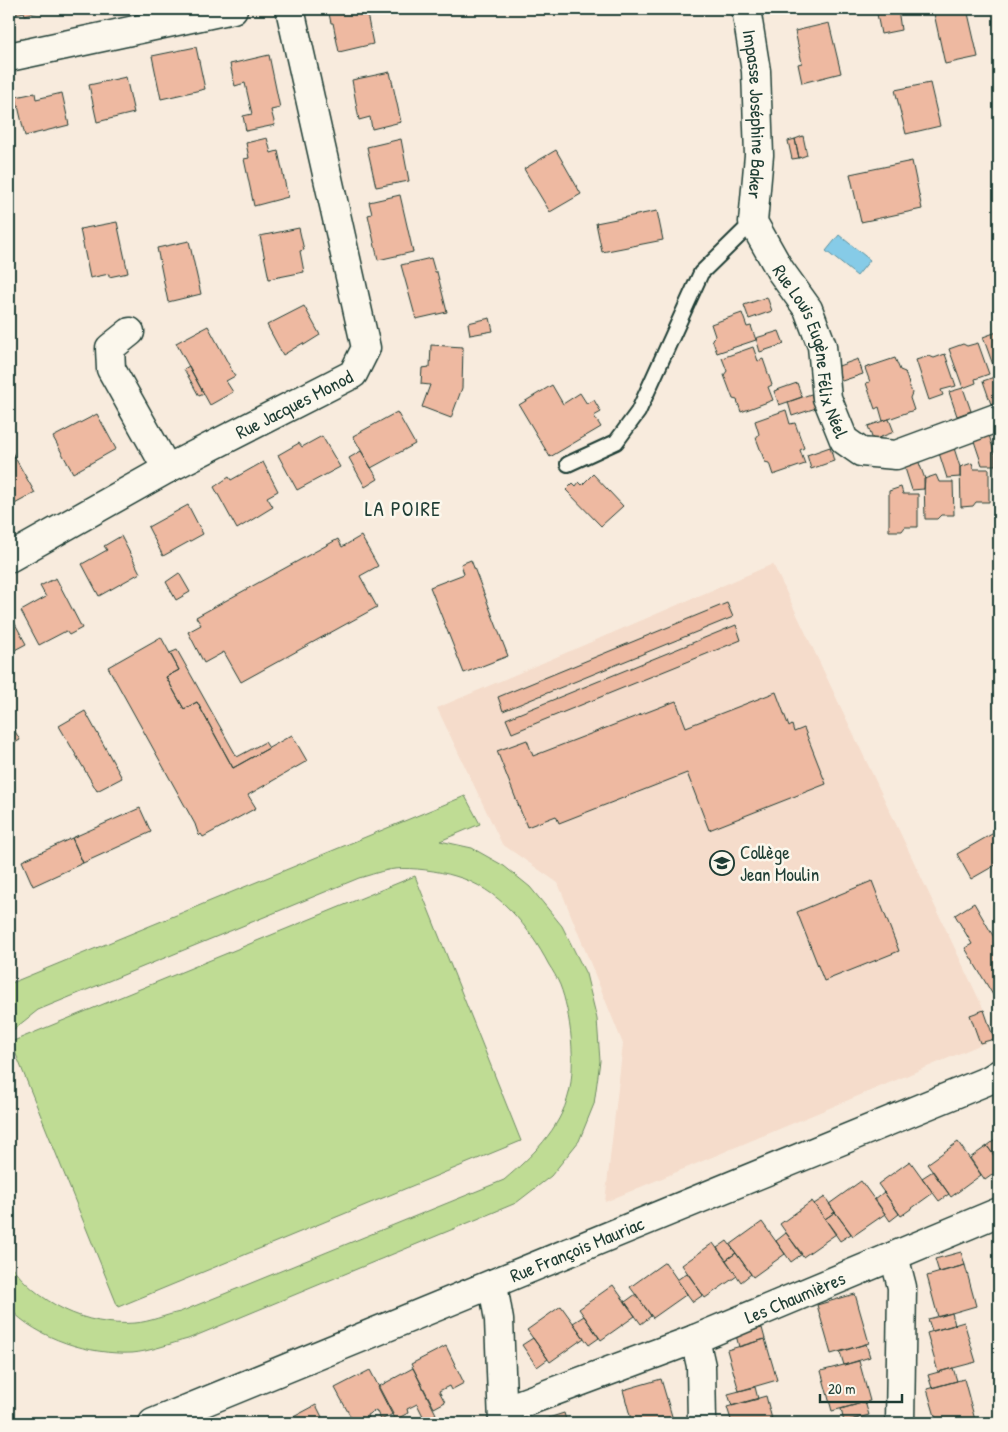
<svg xmlns="http://www.w3.org/2000/svg" width="1008" height="1432" font-family="'Patrick Hand',sans-serif">
<style>
.built{fill:#f5dccb}
.green{fill:#bfdc94;stroke:#6f8c64}
.water{fill:#86cbe7;stroke:#5d929f}
.building{fill:#eeb9a1;stroke:#1f3d34}
.lines{fill:none;stroke-linecap:round;stroke-linejoin:round}
.service-casing{stroke:#1f3d34;stroke-width:18}
.minor-casing{stroke:#1f3d34;stroke-width:31}
.service{stroke:#fbf7ec;stroke-width:14}
.minor{stroke:#fbf7ec;stroke-width:28}
.labels{text-anchor:middle;stroke-width:5;stroke-linejoin:round;paint-order:stroke}
.street-label{font-size:19px;fill:#1f3d34;stroke:#fbf7ec}
.poi-label{font-size:19px;fill:#1f3d34;stroke:#fbf7ec;text-anchor:start}
.quarter-label{font-size:21px;letter-spacing:1px;fill:#1f3d34;stroke:#fbf7ec}
</style>
<rect width="100%" height="100%" fill="#f8ebdd"/>
<filter id="ink" filterUnits="userSpaceOnUse"><feTurbulence type="fractalNoise" baseFrequency=".02" numOctaves="2"/><feDisplacementMap in="SourceGraphic" scale="10" xChannelSelector="R" yChannelSelector="G"/><feConvolveMatrix kernelMatrix="1 2 1 2 8 2 1 2 1" color-interpolation-filters="sRGB"/></filter>
<g filter="url(#ink)">
<!-- built -->
<path class="built" d="M773 564 984 1010 994 1039 605 1202 623 1044 558 883 502 844 437 708Z"/>
<!-- green -->
<path class="green" d="M465 796 480 824 440 841 472 848 504 866 530 887 562 926 586 974 597 1019 600 1061 594 1104 579 1141 551 1176 516 1203 188 1339C172 1343 148 1352 132 1353 90 1355 38 1339 9 1308V1263C37 1303 86 1327 135 1323 150 1322 165 1315 180 1312L504 1180C531 1157 560 1130 569 1093 576 1064 571 1013 560 985 557 978 553 971 549 965 529 927 499 888 455 876 439 871 412 867 395 869 383 870 371 875 359 878L38 1010 9 1033V984Z
M415 876 521 1141 118 1307 11 1042Z"/>
<!-- water -->
<path class="water" d="M839 235 870 260 857 276 826 251Z"/>
<!-- building -->
<path class="building" d="M9 9H43V10L25 15 24 12 9 16Z
M328 9H366L373 44 339 52 333 23H331Z
M876 9H898L901 30 881 34Z
M933 9H967L978 57 945 64Z
M829 23 841 73 802 83 798 64 802 63 795 31Z
M196 47 205 89 161 99 152 56Z
M269 55 280 108 271 110 275 125 246 131 243 116 252 114 245 83 235 86 230 64Z
M390 72 401 122 372 129 370 117 359 120 352 80Z
M126 77 134 113 97 122 89 85Z
M930 83 940 126 906 134 895 90Z
M35 93 36 99 62 93 69 125 25 136 16 97Z
M803 136 807 155 799 158 795 139Z
M267 138 271 153 278 151 288 197 254 206 244 159 249 158 246 143Z
M401 139 409 181 376 187 367 147Z
M795 139 799 158 792 159 788 141Z
M556 150 581 194 550 212 524 169Z
M912 161 922 209 861 222 850 174Z
M400 195 413 252 378 260 368 215 372 214 369 202Z
M657 211 663 240 602 252 596 223Z
M117 222 128 273 109 277V274L90 278 80 229Z
M299 228 304 250 300 251 304 272 269 279 260 236Z
M189 241 201 294 168 302 157 248Z
M431 258 435 272H437L447 312 416 319 401 265Z
M9 291H12L11 332 9 333Z
M767 297 772 311 749 319 744 305Z
M304 306 320 335 304 345 303 343 283 355 267 325Z
M742 313 747 327 751 326 756 340 717 353 712 339 715 336 711 324Z
M490 318 493 331 470 335 468 323Z
M208 326 235 376 226 381 233 392 210 405 176 343Z
M779 331 784 344 760 352 756 338Z
M997 332 999 334V375L997 376 983 337Z
M978 343 989 374 975 379 976 383 963 388 949 349 963 344 967 346Z
M431 345 463 347 462 388 451 418 422 407 430 385 421 384 422 368 430 367Z
M753 347 758 361 763 359 772 385 768 387 773 400 741 412 737 400 733 399 724 375 727 371 722 358Z
M945 354 956 386 941 390 943 395 929 400 916 360 929 356 934 358Z
M895 358 900 370 905 372 912 393 910 398 914 410 883 421 879 407 875 409 866 383 870 382 865 368Z
M858 359 863 374 842 381 836 367Z
M189 366 204 394 199 396 184 369Z
M997 376 999 384V401L991 404 983 381Z
M797 383 802 397 779 405 774 391Z
M552 385 563 404 580 393 587 404 594 400 601 412 594 416 601 427 550 457 519 405Z
M963 388 971 411 957 416 949 392Z
M811 394 816 408 792 416 788 402Z
M786 410 790 424 795 423 804 448 800 450 805 464 773 475 769 463 765 462 756 438 759 434 755 421Z
M397 412 415 444 371 468 353 436Z
M97 414 116 449 73 473 53 437Z
M889 419 894 432 873 440 868 426Z
M989 435 995 455V465H982L974 441Z
M322 436 340 467 297 490 278 455 299 443 302 447Z
M9 447 35 493 9 507Z
M830 447 834 461 811 469 807 455Z
M954 448 960 467V477L947 478 939 453Z
M361 451 378 479 365 487 349 458Z
M999 453V494L996 495 995 455Z
M918 460 925 479 924 489 912 490 904 465Z
M263 462 278 491 267 497 273 507 237 529 214 487 229 477 231 480Z
M972 463 974 469H989V502H976L973 506 961 507 960 467Z
M593 474 623 506 601 526 566 490 573 483 576 486 579 482 582 485Z
M936 475 939 482H953L954 515H941L937 519H925L924 479Z
M901 487 903 494H918V527H905L902 531H889V491Z
M188 505 203 534 163 556 148 527Z
M121 536 140 573 99 596 82 564 107 550 104 546Z
M361 536 378 566 360 576 377 607 241 682 224 652 204 663 188 632 201 625 196 617 338 539 342 547Z
M471 560 508 656 464 673 430 587 464 574 461 564Z
M179 573 190 592 176 600 166 582Z
M56 578 82 628 69 635 66 631 39 645 21 611 46 597 40 586Z
M727 603 733 617 503 711 498 697Z
M14 622 26 644 9 653V625Z
M736 625 741 640 512 733 506 719Z
M161 637 179 670 166 677 184 709 197 702 233 768 292 735 307 761 248 795 256 808 203 837 201 834 199 836 195 824 108 667Z
M177 650 237 757 265 742 269 748 233 768 197 702 184 709 166 677 179 670 170 653Z
M776 692 789 727 792 725 794 732 804 728 826 784 709 830 687 773 559 823 556 816 527 827 497 751 527 740 533 756 676 701 686 727Z
M85 711 122 778 97 791 59 726Z
M9 721 20 740 9 746Z
M140 808 151 832 83 863 72 838Z
M999 830V863L971 879 957 854Z
M72 838 83 863 33 886 22 861Z
M872 881 899 951 824 981 797 912Z
M974 903 999 946V1005L965 948 972 944 955 915Z
M984 1010 994 1039 980 1043 970 1015Z
M999 1137V1162L987 1146Z
M958 1142 981 1175 951 1197 927 1164Z
M987 1146 999 1162V1170L985 1180 970 1158Z
M910 1161 933 1193 901 1216 878 1184Z
M933 1171 949 1194 939 1201 922 1178Z
M861 1181 885 1214 853 1236 829 1204Z
M884 1192 899 1214 890 1221 875 1199Z
M825 1197 835 1212 825 1219 814 1204Z
M812 1201 836 1234 803 1257 780 1224Z
M835 1212 851 1234 840 1241 825 1219Z
M762 1222 785 1254 753 1277 730 1245Z
M786 1233 802 1254 791 1262 776 1241Z
M727 1241 736 1253 726 1260 717 1248Z
M713 1243 737 1276 705 1298 682 1265Z
M961 1252 965 1265 939 1272 935 1259Z
M736 1253 751 1274 741 1282 726 1260Z
M665 1262 687 1294 653 1318 630 1287Z
M965 1265 976 1306 938 1317 927 1276Z
M687 1273 703 1295 693 1302 677 1280Z
M613 1285 635 1316 601 1340 579 1309Z
M636 1294 651 1316 641 1324 625 1302Z
M855 1294 869 1343 831 1354 817 1305Z
M561 1306 584 1338 550 1362 527 1330Z
M952 1313 955 1325 932 1331 928 1319Z
M584 1316 599 1338 589 1345 573 1323Z
M964 1322 976 1362 938 1372 927 1333Z
M762 1328 765 1339 739 1347 736 1335Z
M533 1338 548 1359 537 1367 522 1345Z
M765 1339 777 1380 739 1391 727 1350Z
M866 1344 870 1357 844 1365 840 1352Z
M446 1346 464 1383 451 1390 449 1386 439 1391 445 1402 434 1408 411 1364Z
M859 1361 870 1401 832 1411 821 1371Z
M413 1368 436 1414 425 1420 417 1404 407 1409 408 1413 395 1420 378 1387Z
M953 1368 957 1381 932 1388 928 1375Z
M370 1370 393 1414 381 1420 376 1410 367 1415 368 1418 358 1423H354L335 1388Z
M661 1379 674 1423H632L623 1390Z
M964 1379 975 1420 965 1423H937L927 1389Z
M755 1387 758 1399 732 1406 728 1394Z
M766 1396 773 1423H732L727 1407Z
M865 1402 869 1415 844 1422 841 1409Z
M316 1405 325 1423H287L286 1421Z
M564 1413 567 1423H540L539 1421Z
M858 1418 859 1423H840L844 1422Z"/>
<g class="lines">
<defs>
<path id="service" d="M568 464 616 442 638 412 701 273 753 222"/>
<g id="minor">
<path id="s1" d="M746 9 756 71 759 155 753 222 780 270 808 309 822 346 827 398 844 440 861 452 896 455 999 417"/>
<path d="M9 57 233 9"/>
<path d="M130 332 110 348 111 369 167 469"/>
<path id="s2" d="M9 558 167 469 353 374 366 348 290 9"/>
<path d="M894 1256 902 1287 900 1423"/>
<path d="M493 1285 499 1320 503 1423"/>
<path d="M695 1339 701 1366 702 1423"/>
<path id="s3" d="M504 1410 695 1339 999 1212"/>
<path id="s4" d="M153 1423 989 1080 999 1074"/>
</g>
</defs>
<!-- service casing -->
<use href="#service" class="service-casing"/>
<!-- minor casing -->
<use href="#minor" class="minor-casing"/>
<!-- service -->
<use href="#service" class="service"/>
<!-- minor -->
<use href="#minor" class="minor"/>
</g>
</g>
<!-- icons -->
<defs>
<symbol id="school-ring" viewBox="-11 -11 22 22"><circle r="9.5" fill="#fbf7ec" stroke="#1f3d34" stroke-width="1.5"/><path d="M0-5L7-2L0 1L-7-2ZM-4 1L0 2.5L4 1V4Q0 6-4 4Z" fill="#1f3d34"/></symbol>
</defs>
<g fill-rule="evenodd">
<use href="#school-ring" x="708" y="849" width="28" height="28"/>
</g>
<g class="labels">
<!-- street labels -->
<g class="street-label">
<text dy="7" stroke="none"><textPath href="#s1" startOffset="106">Impasse Joséphine Baker</textPath></text>
<text dy="7" stroke="none"><textPath href="#s1" startOffset="358">Rue Louis Eugène Félix Néel</textPath></text>
<text dy="7" stroke="none"><textPath href="#s2" startOffset="324">Rue Jacques Monod</textPath></text>
<text dy="7" stroke="none"><textPath href="#s4" startOffset="458">Rue François Mauriac</textPath></text>
<text dy="7" stroke="none"><textPath href="#s3" startOffset="312">Les Chaumières</textPath></text>
</g>
<!-- poi labels -->
<g class="poi-label">
<text x="740" y="859">Collège<tspan x="740" dy="22">Jean Moulin</tspan></text>
</g>
<!-- quarter labels -->
<g class="quarter-label">
<text x="403" y="516">LA POIRE</text>
</g>
</g>
<!-- margin -->
<rect width="1008" height="1432" fill="none" stroke="#fbf7ec" stroke-width="30"/>
<rect x="15" y="15" width="978" height="1402" fill="none" stroke="#1f3d34" stroke-width="2" filter="url(#ink)"/>
<!-- scale -->
<path d="M820 1394v8h82v-8" fill="none" stroke="#1f3d34" stroke-width="2.5"/>
<text x="828" y="1394" font-size="15" fill="#1f3d34" stroke="#fbf7ec" stroke-width="4" paint-order="stroke">20 m</text>
</svg>
